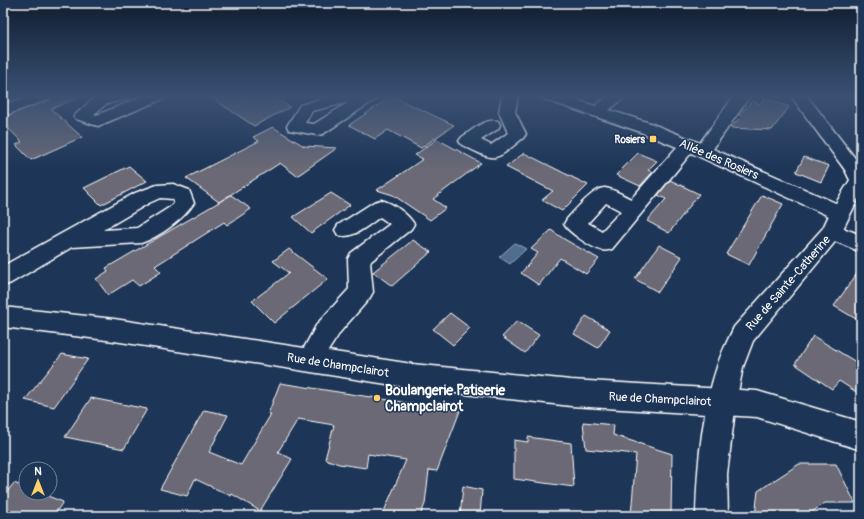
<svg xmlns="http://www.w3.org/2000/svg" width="864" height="519" font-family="Pangolin,sans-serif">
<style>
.water{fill:#4f6c8f;stroke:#95a7bc}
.building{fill:#6b6974;stroke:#fff}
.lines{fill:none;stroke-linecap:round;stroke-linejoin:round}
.minor-casing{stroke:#fff;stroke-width:3}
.tertiary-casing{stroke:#fff;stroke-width:3}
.minor{fill:#1d3557;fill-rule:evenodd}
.tertiary{fill:#1d3557;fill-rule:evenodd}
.poi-dot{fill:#ffd166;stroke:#1d3557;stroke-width:1.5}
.labels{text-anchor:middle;stroke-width:3;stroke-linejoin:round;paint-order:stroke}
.far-poi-label{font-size:10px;font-weight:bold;fill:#fff;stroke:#1d3557;text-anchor:end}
.street-label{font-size:12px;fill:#fff;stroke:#1d3557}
.near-poi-label{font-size:14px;font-weight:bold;fill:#fff;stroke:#1d3557;text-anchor:start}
</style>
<rect width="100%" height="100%" fill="#1d3557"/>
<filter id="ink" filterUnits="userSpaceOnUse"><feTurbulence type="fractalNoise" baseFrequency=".025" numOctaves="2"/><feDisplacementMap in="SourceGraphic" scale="8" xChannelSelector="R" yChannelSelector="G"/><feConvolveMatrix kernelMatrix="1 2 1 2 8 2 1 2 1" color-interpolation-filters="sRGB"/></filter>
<g filter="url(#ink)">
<!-- water -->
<path class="water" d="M515 243 526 249 510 264 499 257Z"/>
<!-- building -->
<path class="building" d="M52 96H82L51 109 82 137 31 160 16 145 22 142 3 123V117L50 100Z
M209 96H272L290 107 254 126Z
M392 96 454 125 421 148 388 130 375 139 349 125Z
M765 98 789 107 772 130 730 128 741 117 739 115 752 101 760 104Z
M273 127 304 146 337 148 297 176 280 163 219 202 186 178 259 141 253 137Z
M437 139 481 163 433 199 446 208 430 220 393 195 377 190 423 159 415 155Z
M524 153 588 185 562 211 542 200 553 191 506 167Z
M638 153 657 161 648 170 653 172 640 186 616 175Z
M804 157 829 166 821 182 796 172Z
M129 166 147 181 101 205 84 188Z
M670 180 699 194 669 233 647 221 666 199 658 195Z
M331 193 350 205 311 233 293 217Z
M231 195 251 209 227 225 224 222 155 266 161 272 139 286 132 280 108 295 96 279 108 271 106 268Z
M762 195 783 204 749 265 726 254Z
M551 230 564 239 599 259 586 274 560 258 539 285 521 273 538 253 531 249Z
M413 240 431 252 392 286 373 272Z
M659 245 682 257 658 292 635 279Z
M289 249 328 279 274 323 252 301 289 273 273 261Z
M861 268V322L834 306Z
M450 313 470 328 453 345 433 329Z
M586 316 610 330 598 348 574 334Z
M517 321 539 335 525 353 502 337Z
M813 336 861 365V395L839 381 832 389 795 364Z
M62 354 88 359 54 407 25 400Z
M280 383 460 411 437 471 429 470 425 504 420 516H382L406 460 368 454 366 468 339 464 325 459 334 425 298 419 278 452 292 459 260 511 232 494 231 496 195 479 187 496 160 489 204 410 228 415 209 452 241 465 271 414H268Z
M91 398 147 409 124 449 65 437Z
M583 422 614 425 613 435 672 454 671 516H631L636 454 586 449Z
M528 437 571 443 574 487 514 479V440L528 442Z
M799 464H836L855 503H825L806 516H755L758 491Z
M14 483 26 488V493H40L63 502 53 516H3V497Z
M463 486 482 490 480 516H460Z"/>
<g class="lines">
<defs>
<path id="minor" d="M28 96H51L49 99 3 116V105Z
M129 96 127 99 106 104 94 114 97 115 144 96H165L163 99 98 126 76 119 74 116 95 97Z
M332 96H378L376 99 323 134 317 135 289 130 287 126 300 105ZM349 102 314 124 305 123 312 111Z
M502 96H518L515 112 526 134 523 138C492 163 498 162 462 145L459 141 462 137C473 130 485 118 498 121L500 125 498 129 481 140 491 145 508 133 499 112Z
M541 96H565L595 106 608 96H626L609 110 650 123 700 143 734 96H750L713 149 847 208 850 213 847 218 840 220 833 218 691 153 612 249C609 250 605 251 602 250 593 249 568 232 564 224L567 219C574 211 595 187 605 188 614 189 624 196 631 199L677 147 638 131 543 99ZM606 203 621 211 602 231 588 223Z
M173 184 189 190 194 203C184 219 159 237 141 243L72 247 11 283 3 286V266L135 193 157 185ZM160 198 173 199 174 202 170 207 137 228 103 230 149 203Z
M381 200C393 203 408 214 414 224L411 229 370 262 373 292 369 299 341 331 328 351 412 364 571 380 757 391 861 422V450L757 417 571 406 412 388 114 341 3 327V307L114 319 304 348 317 324 349 289 348 259 351 253 390 224 380 217C368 225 353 240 338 235L335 230 338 225 374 202Z
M832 224 861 235V252L825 237 822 232 825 227Z"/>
<path id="tertiary" d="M791 96H807L861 166V193L839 237 753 341 743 367 736 402 727 474 728 516H696C697 469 702 411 717 367 721 353 728 340 734 327L823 228 830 213 850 180 845 170Z"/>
</defs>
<!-- minor casing -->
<use href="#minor" class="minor-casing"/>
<!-- tertiary casing -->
<use href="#tertiary" class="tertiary-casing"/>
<!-- minor -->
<use href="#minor" class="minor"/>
<!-- tertiary -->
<use href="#tertiary" class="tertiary"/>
</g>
</g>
<!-- sky -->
<linearGradient id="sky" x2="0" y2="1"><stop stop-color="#101d30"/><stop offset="0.57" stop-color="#3a5174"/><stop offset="1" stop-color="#3a5174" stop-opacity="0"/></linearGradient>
<rect width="864" height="169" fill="url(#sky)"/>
<!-- markers -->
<g class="poi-dot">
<rect x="649" y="135" width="8" height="8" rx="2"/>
<circle cx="377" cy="398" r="4"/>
</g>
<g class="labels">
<!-- far-poi labels -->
<g class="far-poi-label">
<text x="645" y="143">Rosiers</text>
</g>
<!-- street labels -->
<g class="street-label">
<text transform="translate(719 159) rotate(23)" y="4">Allée des Rosiers</text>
<text transform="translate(788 283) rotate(-49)" y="4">Rue de Sainte-Catherine</text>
<text transform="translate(338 365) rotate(9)" y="4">Rue de Champclairot</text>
<text transform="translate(660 399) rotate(3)" y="4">Rue de Champclairot</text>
</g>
<!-- near-poi labels -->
<g class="near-poi-label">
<text x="385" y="395">Boulangerie Patiserie<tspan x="385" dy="16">Champclairot</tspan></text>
</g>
</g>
<!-- margin -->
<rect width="864" height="519" fill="none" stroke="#1d3557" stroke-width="16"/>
<rect x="8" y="8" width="848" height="503" fill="none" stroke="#fff" stroke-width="1.5" filter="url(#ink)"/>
<!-- north arrow -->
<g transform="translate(38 481)"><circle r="19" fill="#1d3557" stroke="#77869a"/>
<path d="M0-3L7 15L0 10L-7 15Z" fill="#ffd166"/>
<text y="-6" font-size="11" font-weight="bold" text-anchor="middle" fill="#ffffff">N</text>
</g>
</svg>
